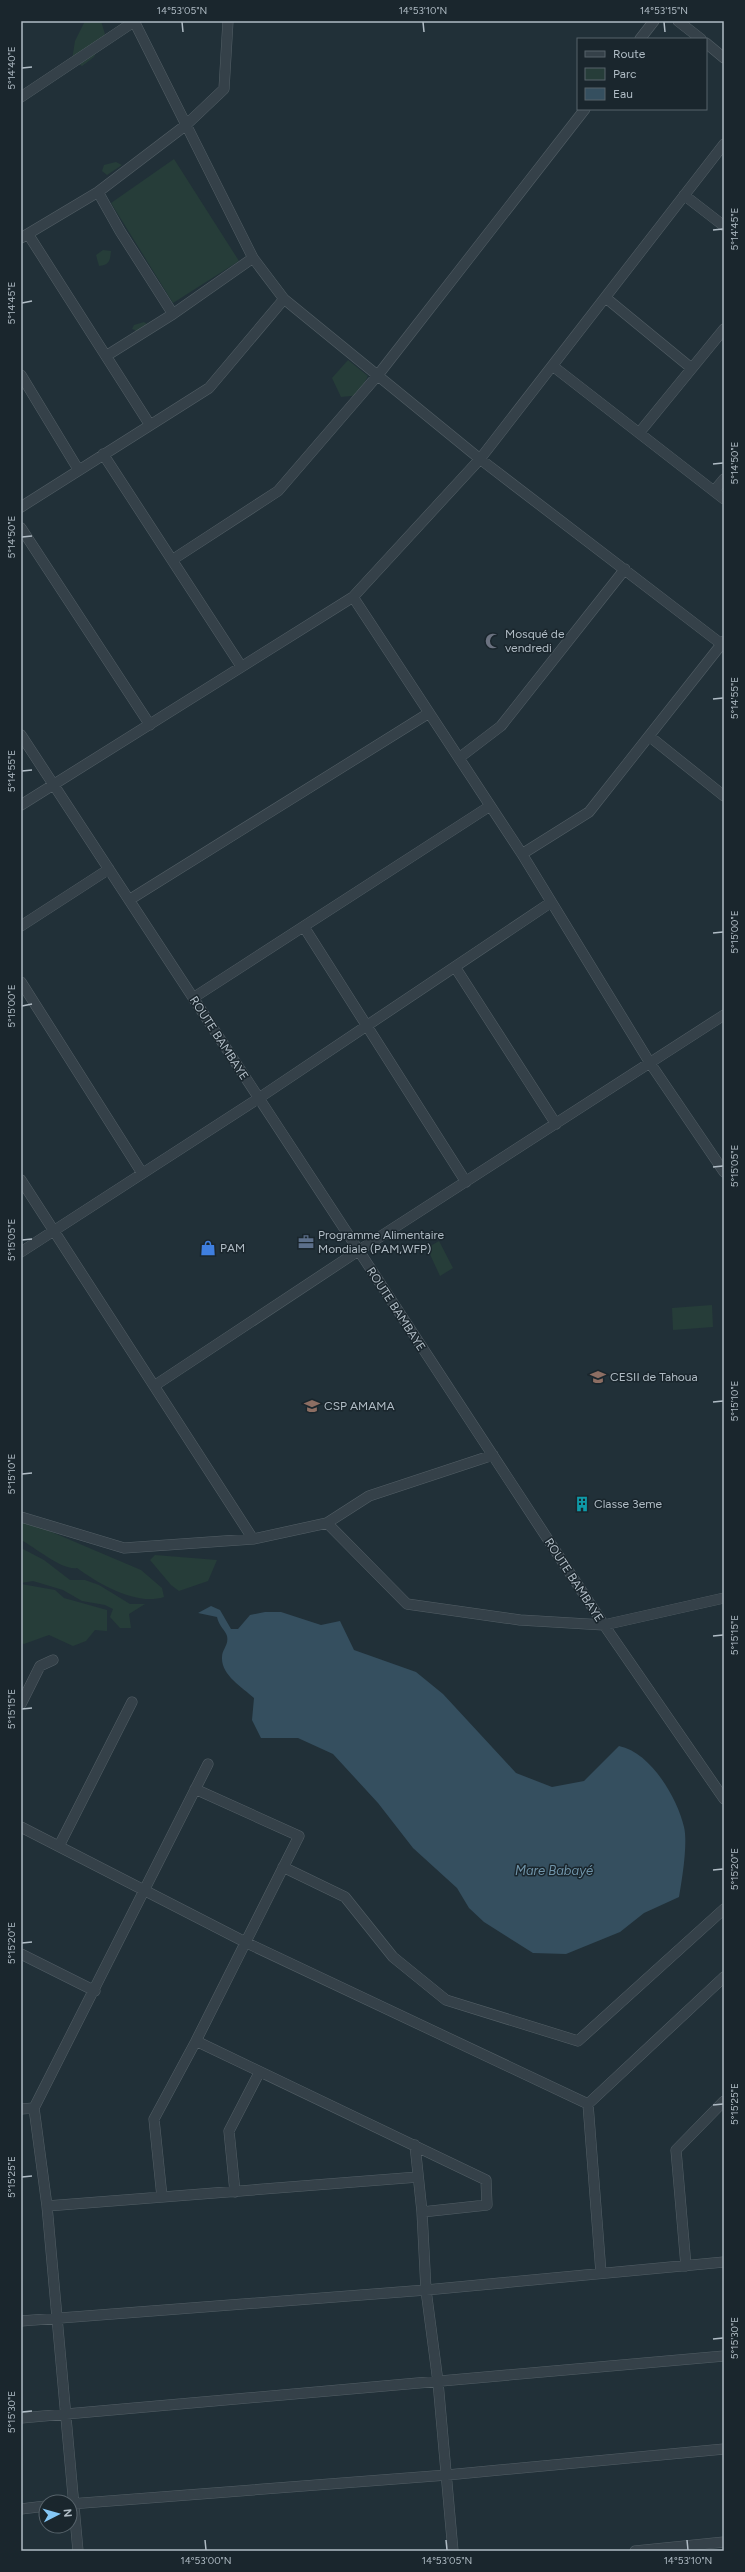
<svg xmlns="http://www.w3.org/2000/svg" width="745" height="2572" font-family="Figtree,sans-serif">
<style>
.green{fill:#263d39}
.water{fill:#354f5f}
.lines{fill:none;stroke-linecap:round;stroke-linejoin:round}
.minor-casing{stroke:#535f66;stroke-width:11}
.minor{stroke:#354149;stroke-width:10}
.ticks{fill:none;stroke:#b0bcc5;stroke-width:1.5}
.labels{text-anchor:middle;stroke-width:3;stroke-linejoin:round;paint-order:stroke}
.poi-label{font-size:12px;fill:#b0bcc5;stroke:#1a262d;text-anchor:start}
.street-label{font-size:12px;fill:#b0bcc5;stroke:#1a262d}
.water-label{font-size:13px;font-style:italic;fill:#7094a9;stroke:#1a262d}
.neatline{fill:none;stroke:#b0bcc5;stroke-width:1.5}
.ticks-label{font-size:10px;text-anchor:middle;fill:#b0bcc5}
</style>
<rect width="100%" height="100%" fill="#213038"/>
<!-- green -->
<path class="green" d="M85 21H101L105 34 94 57 82 66 72 60 75 41Z
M174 159 239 261 173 303 111 203Z
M116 162 122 165 107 175 102 171 104 165Z
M103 250 111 251C110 260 110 265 99 266L96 255Z
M144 322 147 324V330L136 334 135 330 132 329 134 325Z
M348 360 368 376 360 391 361 395 341 397 332 378Z
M439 1241 453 1268 440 1276 427 1248Z
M712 1305 713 1327 673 1330 672 1308Z
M21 1519 141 1570 162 1588 164 1597C136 1606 99 1584 77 1568 63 1571 36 1548 21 1540Z
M21 1548 44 1560 70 1580H85L99 1585 130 1604H145L129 1614 131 1628H120L110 1617 113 1609 105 1605 82 1601 63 1590 33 1581 21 1583Z
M155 1555 217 1560 208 1581 179 1591 171 1585 150 1560Z
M21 1584 55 1590 64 1598 107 1610V1631L95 1630 86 1641 73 1646 49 1635 24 1644 21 1643Z"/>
<!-- water -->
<path class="water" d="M211 1606 220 1610 231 1629H238L250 1615 265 1612H281L321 1625 340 1621 354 1650 416 1672 443 1694 516 1773 552 1787 584 1781 619 1746C650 1752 677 1797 684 1827 688 1843 682 1880 679 1897L644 1913 620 1932 566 1954 533 1953 484 1922 469 1908 457 1888 413 1848 378 1803 333 1754 298 1738H261L252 1720 254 1698C242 1687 221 1675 222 1657 222 1649 229 1645 227 1636 225 1630 219 1626 217 1617L198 1613Z"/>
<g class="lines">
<defs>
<path id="minor" d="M134 21 253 258 284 299 480 459 724 646
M678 21 701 39
M640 39 654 21
M706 43 724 58
M21 97 135 21
M98 192 120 231 173 314
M684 195 724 226
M28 234 150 425
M21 238 98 192 186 125 224 89 228 21
M606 298 690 367
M106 356 173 314 253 258
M554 367 724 499
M21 375 78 469
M639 433 724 329
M103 454 241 666
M714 491 724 479
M21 507 209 388 284 299
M21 528 150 725
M172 560 278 491 378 375 585 109
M353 597 522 854 650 1063 724 1172
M21 735 604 1625 724 1799
M649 736 724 796
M459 758 501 726 625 569
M21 805 353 597 480 459 724 144
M522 854 589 812 724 641
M129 900 429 713
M21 926 109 869
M304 927 466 1182
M455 967 556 1124
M21 982 142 1173
M193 998 490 806
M21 1180 253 1539
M21 1252 259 1098 550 903
M154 1386 358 1251 724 1015
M21 1517 124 1548 253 1539 327 1523 369 1496 493 1455
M327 1523 407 1604 520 1620 604 1625 724 1598
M21 1704 40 1666 53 1660
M21 1827 247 1943 588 2104 724 1977
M59 1846 132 1702
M283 1867 345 1897 393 1957 446 2000 578 2041 724 1909
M21 1954 95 1991
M196 2041 486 2180 487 2205 422 2212
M588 2104 601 2273
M21 2109 34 2108
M415 2145 422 2212 426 2290 438 2382 453 2551
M235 2192 229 2131 259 2073
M162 2197 154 2119 196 2041 299 1836 195 1789
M47 2206 418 2177
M686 2266 676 2150 724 2101
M21 2321 426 2290 724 2262
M21 2418 724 2356
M70 2504 447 2475 724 2449
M21 2509 46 2506
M78 2551 47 2206 34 2108 208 1764
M635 2551 724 2542"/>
</defs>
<!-- minor casing -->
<use href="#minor" class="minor-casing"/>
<!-- minor -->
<use href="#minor" class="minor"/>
</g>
<!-- ticks -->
<path class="ticks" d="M182 22 183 32M423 22 424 32M664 22 665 32M22 68 32 67M713 230 723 229M22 303 32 301M713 464 723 463M22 537 32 536M713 699 723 698M22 771 32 770M713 933 723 932M22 1006 32 1004M713 1167 723 1166M22 1240 32 1239M713 1402 723 1401M22 1474 32 1473M713 1636 723 1635M22 1709 32 1708M713 1870 723 1869M22 1943 32 1942M713 2105 723 2104M22 2177 32 2176M713 2339 723 2338M22 2412 32 2411M205 2540 206 2550M446 2540 447 2550M687 2540 688 2550"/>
<!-- icons -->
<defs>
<symbol id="mosque-bare" viewBox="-9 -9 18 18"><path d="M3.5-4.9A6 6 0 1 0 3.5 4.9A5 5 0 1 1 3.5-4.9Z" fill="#6b7280" stroke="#1a262d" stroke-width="2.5" paint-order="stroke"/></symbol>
<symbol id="office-bare" viewBox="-9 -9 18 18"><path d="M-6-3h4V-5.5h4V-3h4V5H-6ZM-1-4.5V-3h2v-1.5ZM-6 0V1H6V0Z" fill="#5c6f8a" stroke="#1a262d" stroke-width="2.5" paint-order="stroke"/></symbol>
<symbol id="shop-bare" viewBox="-9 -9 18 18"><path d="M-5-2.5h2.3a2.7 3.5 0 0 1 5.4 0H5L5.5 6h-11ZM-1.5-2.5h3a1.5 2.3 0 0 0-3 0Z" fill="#3f7fe0" stroke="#1a262d" stroke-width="2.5" paint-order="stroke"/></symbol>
<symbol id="school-bare" viewBox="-9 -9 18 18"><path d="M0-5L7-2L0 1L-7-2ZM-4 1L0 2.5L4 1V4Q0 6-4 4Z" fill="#8d6e63" stroke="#1a262d" stroke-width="2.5" paint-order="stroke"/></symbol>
<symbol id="building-bare" viewBox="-9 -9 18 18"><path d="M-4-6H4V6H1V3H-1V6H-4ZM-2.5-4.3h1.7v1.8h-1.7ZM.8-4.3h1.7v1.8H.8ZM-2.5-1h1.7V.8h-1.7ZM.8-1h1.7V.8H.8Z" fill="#0f9aa8" stroke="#1a262d" stroke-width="2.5" paint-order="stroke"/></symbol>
</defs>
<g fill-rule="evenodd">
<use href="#mosque-bare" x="482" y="630" width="22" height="22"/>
<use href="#office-bare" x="295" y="1231" width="22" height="22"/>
<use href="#shop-bare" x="197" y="1237" width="22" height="22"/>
<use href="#school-bare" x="587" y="1366" width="22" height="22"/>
<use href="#school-bare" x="301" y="1395" width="22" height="22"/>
<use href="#building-bare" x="571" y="1493" width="22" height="22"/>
</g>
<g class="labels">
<!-- poi labels -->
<g class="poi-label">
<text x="505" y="638">Mosqué de<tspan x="505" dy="14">vendredi</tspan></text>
<text x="318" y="1239">Programme Alimentaire<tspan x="318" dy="14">Mondiale (PAM,WFP)</tspan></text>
<text x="220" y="1252">PAM</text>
<text x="610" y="1381">CESII de Tahoua</text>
<text x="324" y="1410">CSP AMAMA</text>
<text x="594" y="1508">Classe 3eme</text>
</g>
<!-- street labels -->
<g class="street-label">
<text transform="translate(219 1038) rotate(57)" y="4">ROUTE BAMBAYE</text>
<text transform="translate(396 1309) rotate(57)" y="4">ROUTE BAMBAYE</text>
<text transform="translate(574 1580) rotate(57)" y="4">ROUTE BAMBAYE</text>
</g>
<!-- water labels -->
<g class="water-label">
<text x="554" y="1875">Mare Babayé</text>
</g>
</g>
<!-- border -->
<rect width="745" height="2572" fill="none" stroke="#1a262d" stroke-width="44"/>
<!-- legend -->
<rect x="577" y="38" width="130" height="72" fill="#1a262d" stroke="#56626a"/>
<rect x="585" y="51" width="20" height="6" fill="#354149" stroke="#56626a"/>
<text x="613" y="58" font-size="12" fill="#b0bcc5">Route</text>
<rect x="585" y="68" width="20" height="12" fill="#263d39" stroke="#56626a"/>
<text x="613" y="78" font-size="12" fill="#b0bcc5">Parc</text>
<rect x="585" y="88" width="20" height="12" fill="#354f5f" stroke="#56626a"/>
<text x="613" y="98" font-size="12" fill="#b0bcc5">Eau</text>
<!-- north arrow -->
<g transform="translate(58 2514) rotate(84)"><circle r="19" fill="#1a262d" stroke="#56626a"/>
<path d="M0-3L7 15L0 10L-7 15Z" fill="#84c7f5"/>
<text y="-6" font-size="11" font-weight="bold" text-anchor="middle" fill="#b0bcc5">N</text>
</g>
<rect x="22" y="22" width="701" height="2528" class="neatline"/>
<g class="ticks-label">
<text x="182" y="14">14°53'05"N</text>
<text x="423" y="14">14°53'10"N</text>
<text x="664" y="14">14°53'15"N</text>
<text transform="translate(11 68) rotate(-90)" y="4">5°14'40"E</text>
<text transform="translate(734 229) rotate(-90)" y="4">5°14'45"E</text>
<text transform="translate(11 303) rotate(-90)" y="4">5°14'45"E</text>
<text transform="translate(734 463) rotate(-90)" y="4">5°14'50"E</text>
<text transform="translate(11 537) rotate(-90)" y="4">5°14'50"E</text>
<text transform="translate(734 698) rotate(-90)" y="4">5°14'55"E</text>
<text transform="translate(11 771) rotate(-90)" y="4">5°14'55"E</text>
<text transform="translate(734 932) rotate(-90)" y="4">5°15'00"E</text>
<text transform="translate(11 1006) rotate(-90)" y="4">5°15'00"E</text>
<text transform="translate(734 1166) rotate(-90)" y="4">5°15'05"E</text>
<text transform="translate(11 1240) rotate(-90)" y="4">5°15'05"E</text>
<text transform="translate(734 1401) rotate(-90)" y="4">5°15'10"E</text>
<text transform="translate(11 1474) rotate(-90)" y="4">5°15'10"E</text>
<text transform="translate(734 1635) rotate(-90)" y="4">5°15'15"E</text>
<text transform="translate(11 1709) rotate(-90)" y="4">5°15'15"E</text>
<text transform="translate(734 1869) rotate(-90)" y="4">5°15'20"E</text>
<text transform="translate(11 1943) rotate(-90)" y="4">5°15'20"E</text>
<text transform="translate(734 2104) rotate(-90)" y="4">5°15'25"E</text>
<text transform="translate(11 2177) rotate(-90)" y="4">5°15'25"E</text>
<text transform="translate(734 2338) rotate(-90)" y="4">5°15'30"E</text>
<text transform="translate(11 2412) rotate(-90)" y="4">5°15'30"E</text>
<text x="206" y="2564">14°53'00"N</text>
<text x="447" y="2564">14°53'05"N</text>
<text x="688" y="2564">14°53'10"N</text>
</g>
</svg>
